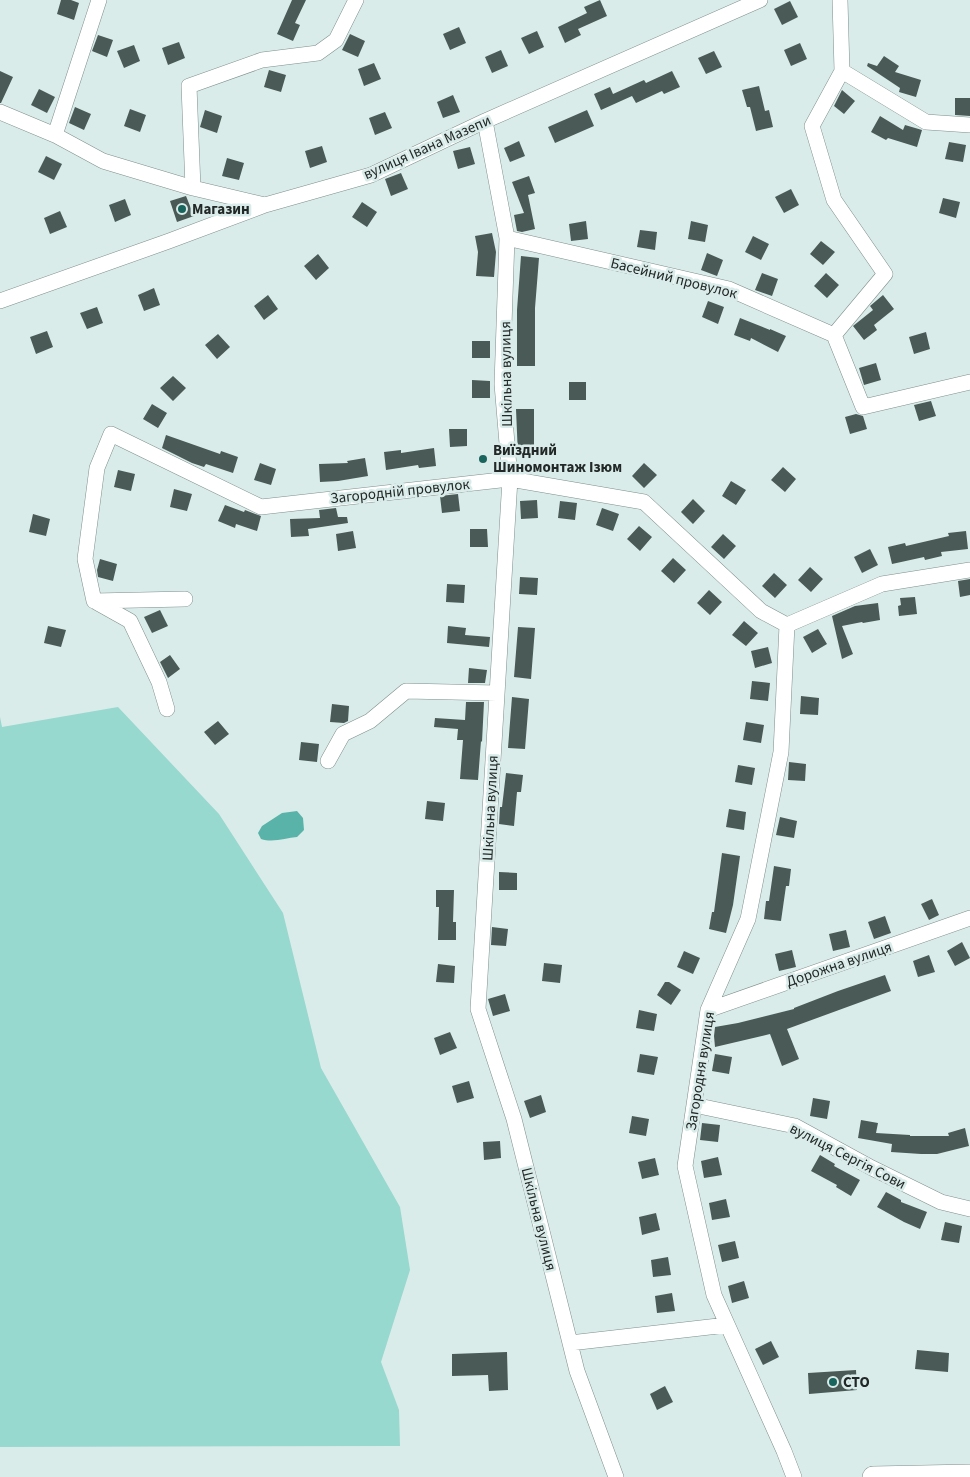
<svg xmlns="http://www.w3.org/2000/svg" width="970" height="1477" font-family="'Source Sans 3',sans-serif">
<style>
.green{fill:#97d8cf}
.water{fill:#59b3a9}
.building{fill:#4a5a57}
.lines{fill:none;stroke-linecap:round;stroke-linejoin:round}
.minor-casing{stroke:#7e8f8c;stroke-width:16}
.highway-casing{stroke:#7e8f8c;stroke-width:22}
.minor{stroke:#fff;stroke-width:15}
.highway{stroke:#fff;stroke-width:21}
.poi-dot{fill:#19645d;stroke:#daece9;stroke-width:2}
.labels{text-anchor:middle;stroke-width:5;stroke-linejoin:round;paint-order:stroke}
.street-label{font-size:15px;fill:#222827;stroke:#daece9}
.poi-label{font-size:15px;font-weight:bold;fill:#222827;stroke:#daece9;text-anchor:start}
</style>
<rect width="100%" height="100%" fill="#daece9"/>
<!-- green -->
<path class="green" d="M118 707 219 814 283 913 321 1068 400 1207 410 1270 381 1362 399 1410 400 1446 0 1447V717L2 727Z"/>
<!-- water -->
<path class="water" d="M297 811 303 818 304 830 297 837C286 838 273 843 261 839L258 833 262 826 282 813Z"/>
<!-- building -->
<path class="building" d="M61 0H71L79 3 74 20 57 14Z
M292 0H306L295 23 300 25 293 41 277 34Z
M600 0 607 16 578 29 581 35 565 43 558 27 587 13 584 7Z
M790 1 798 17 782 25 774 9Z
M459 27 466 43 450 50 443 34Z
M537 31 544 47 529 54 521 38Z
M350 34 365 41 358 57 342 50Z
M98 35 113 40 107 57 92 51Z
M179 42 185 58 168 65 162 48Z
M800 43 807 59 791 66 784 50Z
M134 45 140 61 124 68 117 51Z
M501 50 508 66 492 73 485 57Z
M714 51 722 67 706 74 698 58Z
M884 56 899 66 895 72 921 80 916 97 899 92 900 88 867 66 868 63 877 66Z
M374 63 381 79 364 86 358 69Z
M269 70 286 75 281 92 264 87Z
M0 71 13 77 1 103H0Z
M672 71 680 87 664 94 662 91 636 103 632 96 601 110 594 94 610 87 613 94 644 80 646 83Z
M759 86 765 111 769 110 773 127 756 131 750 107H747L742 90Z
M39 89 55 97 47 113 31 105Z
M842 90 855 101 844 114 834 106Z
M453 95 460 112 443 118 437 102Z
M955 98H970V116L955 115Z
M75 107 91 114 84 130 69 123Z
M130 109 146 115 140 132 124 126Z
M205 110 222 116 217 133 200 127Z
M587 110 594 126 555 143 548 127Z
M385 112 392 128 375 135 369 118Z
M880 116 903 130 905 125 922 130 917 147 888 138 886 140 871 132Z
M519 141 525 156 510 162 504 148Z
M949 142 966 145 963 162 945 159Z
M322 146 327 162 310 168 305 151Z
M470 147 475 164 458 169 453 151Z
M46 156 62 164 54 180 38 172Z
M227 158 244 163 239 180 222 176Z
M401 173 408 189 391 196 385 179Z
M529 176 535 193 528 195 535 229 522 232 517 231 514 215 524 213 512 182Z
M791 189 799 205 784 213 775 197Z
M186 196 194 216 177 222 170 201Z
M943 198 960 202 956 218 939 213Z
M125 199 131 215 115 222 109 205Z
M362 202 377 212 367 227 352 217Z
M60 211 67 227 50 234 44 218Z
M586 221 588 239 571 241 569 224Z
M691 221 708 225 705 242 688 239Z
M640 230 657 232 655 250 637 247Z
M492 233 496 252 494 277 476 276 478 252 475 236Z
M753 236 769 244 761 260 745 252Z
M821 241 835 252 823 265 810 254Z
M707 253 723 260 717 276 701 270Z
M318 254 329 268 316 280 304 266Z
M521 256 539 258 535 308V366H517V310Z
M762 273 778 279 772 296 755 290Z
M826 273 839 285 827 298 814 286Z
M154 288 160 305 144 311 138 295Z
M268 295 278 309 264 320 254 306Z
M883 295 894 309 874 325 877 330 864 340 853 326 873 310 870 306Z
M708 301 724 307 718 324 702 317Z
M97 307 103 323 87 329 80 313Z
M740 318 770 330V329L786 336 778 352 751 338 750 341 734 335Z
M47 331 53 347 36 354 30 337Z
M926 332 930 349 914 354 909 337Z
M218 334 230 347 217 359 205 345Z
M472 341H490V358H472Z
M876 363 881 380 864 385 859 368Z
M173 376 186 388 173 401 160 388Z
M472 380 490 381V398H472Z
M569 382H586V400H569Z
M931 401 936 416 919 421 914 405Z
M152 404 167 413 158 428 143 419Z
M516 409H534V456H518Z
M856 414 863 416 867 429 850 434 845 417Z
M449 429H467V446L450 447Z
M166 435 220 454 221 451 238 457 233 473 206 464 204 467 192 463 162 448Z
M434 448 436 466 419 468 418 465 386 470 384 452 401 450V453Z
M365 458 368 476 338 481 320 482 319 464 348 463 347 461Z
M260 463 276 469 271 485 254 480Z
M644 463 657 475 644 488 632 476Z
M783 467 796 479 785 492 771 480Z
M118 470 135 474 131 491 114 487Z
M731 481 746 490 736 505 722 496Z
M174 489 192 494 187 511 170 507Z
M458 494 460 511 442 513 440 496Z
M693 499 705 511 693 524 681 512Z
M537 500 538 518 521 519 520 501Z
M560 501 577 503 575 520 558 518Z
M225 505 244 512 245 510 261 516 257 531 236 524 235 528 218 521Z
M336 508 338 517H347L348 523 308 529 309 536 291 537 290 519 320 518 319 510Z
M602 508 619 514 613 531 596 525Z
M33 514 50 519 46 536 29 532Z
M639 526 652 537 640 551 627 539Z
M470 529H487L488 547H470Z
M353 531 356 548 338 551 336 534Z
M966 531 968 549 941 552 942 556 925 560 924 557 892 564 888 547 905 543 906 546 949 536 948 533Z
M723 534 736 546 724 559 711 547Z
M870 549 878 565 862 573 854 557Z
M673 558 686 570 674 583 661 571Z
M100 559 117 564 113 581 98 577 97 570Z
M810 567 823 579 811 592 798 580Z
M774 573 787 585 775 598 762 586Z
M520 577 538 578 537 595 519 594Z
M970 579V595L960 597 958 581Z
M447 584 465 585 464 603 446 602Z
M709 590 722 602 710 615 697 603Z
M915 597 917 614 899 616 898 606 901 605 900 598Z
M878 603 880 620 863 623 862 622 842 626 853 654 842 659 832 616 855 606Z
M160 610 168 626 152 633 144 617Z
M744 621 758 633 746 646 732 635Z
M48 626 66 630 61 647 44 643Z
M448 626 466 628 465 635 490 637 489 647 447 643Z
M518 627 535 628 531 679 514 677Z
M818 629 827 644 812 653 803 637Z
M768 647 772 663 755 668 751 651Z
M170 655 180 669 168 678 160 662Z
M469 668 487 670 485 683H468Z
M752 681 770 683 768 701 750 699Z
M801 696 819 698 818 715 800 714Z
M512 697 529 699 525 749 508 748Z
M466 702H484L482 742 481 741 478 780 460 779 463 740H457L458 729 434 727 435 718 465 720Z
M332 704 349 706 348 721 344 723 330 722Z
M218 721 229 734 215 745 204 732Z
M746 722 764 725 761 743 743 740Z
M301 742 319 744 317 762 299 760Z
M789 762 806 764 805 781 788 780Z
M738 765 755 768 752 785 735 782Z
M506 773 523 775 521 792H517L514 826 499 824 500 807H502Z
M427 801 445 803 443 821 425 819Z
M729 809 746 812 744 830 726 827Z
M780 817 797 821 794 838 776 835Z
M722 853 740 856 733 905 726 933 709 929 712 912H714Z
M774 866 791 869 789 886H786L781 921 764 919 766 901H769Z
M499 872 517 873V890H499Z
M436 890H454L453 922H456V940H438L439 907H436Z
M932 899 939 915 929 920 921 904Z
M885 916 891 933 874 939 868 922Z
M492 927 508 929 506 946 491 945Z
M846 930 850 947 833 951 829 934Z
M962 942 970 958 955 966 947 951Z
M792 950 796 967 779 971 775 954Z
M684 951 700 958 693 974 677 967Z
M929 955 935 972 918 977 913 961Z
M544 963 562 965 560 983 542 981Z
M438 964 455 966 454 983 436 982Z
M885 975 891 991 787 1029 799 1059 782 1066 770 1034 715 1047 714 1036 715 1027 738 1023 794 1009V1008L838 991Z
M665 982H669L681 990 671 1005 657 995Z
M505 994 510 1011 493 1016 488 999Z
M639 1010 657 1014 654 1031 636 1028Z
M450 1032 457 1048 440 1055 434 1038Z
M640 1054 658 1057 654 1075 637 1072Z
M715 1054 732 1057 729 1074 712 1071Z
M469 1081 474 1098 457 1103 452 1086Z
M541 1095 546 1112 530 1118 524 1101Z
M813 1098 830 1101 827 1119 810 1116Z
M632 1116 649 1119 646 1136 629 1133Z
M861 1120 878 1123 876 1133 910 1135V1136H949L948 1133 965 1128 969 1146 937 1154H921L891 1152 892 1144 858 1138Z
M702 1123 720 1125 718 1142 700 1140Z
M500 1141 501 1158 484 1160 483 1142Z
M820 1155 835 1164 834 1166 860 1180 851 1196 836 1187 837 1185 811 1171Z
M718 1157 722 1175 704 1178 701 1161Z
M655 1158 659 1175 642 1179 638 1162Z
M886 1192 901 1200V1202L927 1212 920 1229 904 1222 877 1207Z
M726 1199 730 1217 712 1220 709 1203Z
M656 1213 660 1230 642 1235 639 1217Z
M945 1222 962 1226 959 1243 941 1240Z
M735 1241 739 1258 722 1262 718 1245Z
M668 1257 671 1275 653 1277 651 1260Z
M744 1281 749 1298 732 1303 728 1286Z
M672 1293 675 1311 657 1313 655 1296Z
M771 1341 779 1357 763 1365 755 1349Z
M917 1350 949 1353 948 1372 915 1369Z
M507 1352 508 1390 489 1391 488 1375 452 1376V1354Z
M856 1370 857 1390 809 1394 808 1373Z
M665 1386 673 1402 657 1410 650 1394Z"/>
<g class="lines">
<defs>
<path id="minor" d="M840 0 842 71 926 122 970 125
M0 112 55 135 103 161 193 188 265 205
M485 121 507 238 502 384 510 479 478 1009 514 1119 577 1371 616 1477
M55 135 99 0
M193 188 189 86 262 60 318 53 336 40 356 0
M507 238 729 289 834 335 863 407 970 382
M0 301 169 241 265 205 371 175 485 121 760 0
M834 335 885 274 834 200 812 126 842 71
M185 599 94 601 85 559 97 468 111 434 261 507 510 479 644 502 761 611 787 625 882 584 970 570
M96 602 130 621 159 682 167 709
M787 625 781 752 748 919 708 1010 685 1166 714 1295 784 1451 794 1477
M328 761 343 734 370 721 406 691 497 693
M708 1010 970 918
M694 1105 795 1126 872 1168 941 1202 970 1209
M570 1343 727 1325"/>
<path id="highway" d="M873 1477 970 1475"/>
</defs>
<!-- minor casing -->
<use href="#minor" class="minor-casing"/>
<!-- highway casing -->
<use href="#highway" class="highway-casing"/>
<!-- minor -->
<use href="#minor" class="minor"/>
<!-- highway -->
<use href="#highway" class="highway"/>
</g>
<!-- markers -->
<g class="poi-dot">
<circle cx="182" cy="209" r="5"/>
<circle cx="483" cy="459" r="5"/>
<circle cx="833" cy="1382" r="5"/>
</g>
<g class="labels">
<!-- street labels -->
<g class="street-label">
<text transform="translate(427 147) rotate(-24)" y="5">вулиця Івана Мазепи</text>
<text transform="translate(674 278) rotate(14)" y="5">Басейний провулок</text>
<text transform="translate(506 374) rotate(-91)" y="5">Шкільна вулиця</text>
<text transform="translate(400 491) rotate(-6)" y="5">Загородній провулок</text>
<text transform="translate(490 808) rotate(-87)" y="5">Шкільна вулиця</text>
<text transform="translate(839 964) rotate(-19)" y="5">Дорожна вулиця</text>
<text transform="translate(700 1071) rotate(-81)" y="5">Загородня вулиця</text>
<text transform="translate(848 1156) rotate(27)" y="5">вулиця Сергія Сови</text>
<text transform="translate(539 1219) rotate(76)" y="5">Шкільна вулиця</text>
</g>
<!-- poi labels -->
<g class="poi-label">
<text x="192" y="214">Магазин</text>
<text x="493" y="455">Виїздний<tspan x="493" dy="17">Шиномонтаж Ізюм</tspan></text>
<text x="843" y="1387">СТО</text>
</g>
</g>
</svg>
